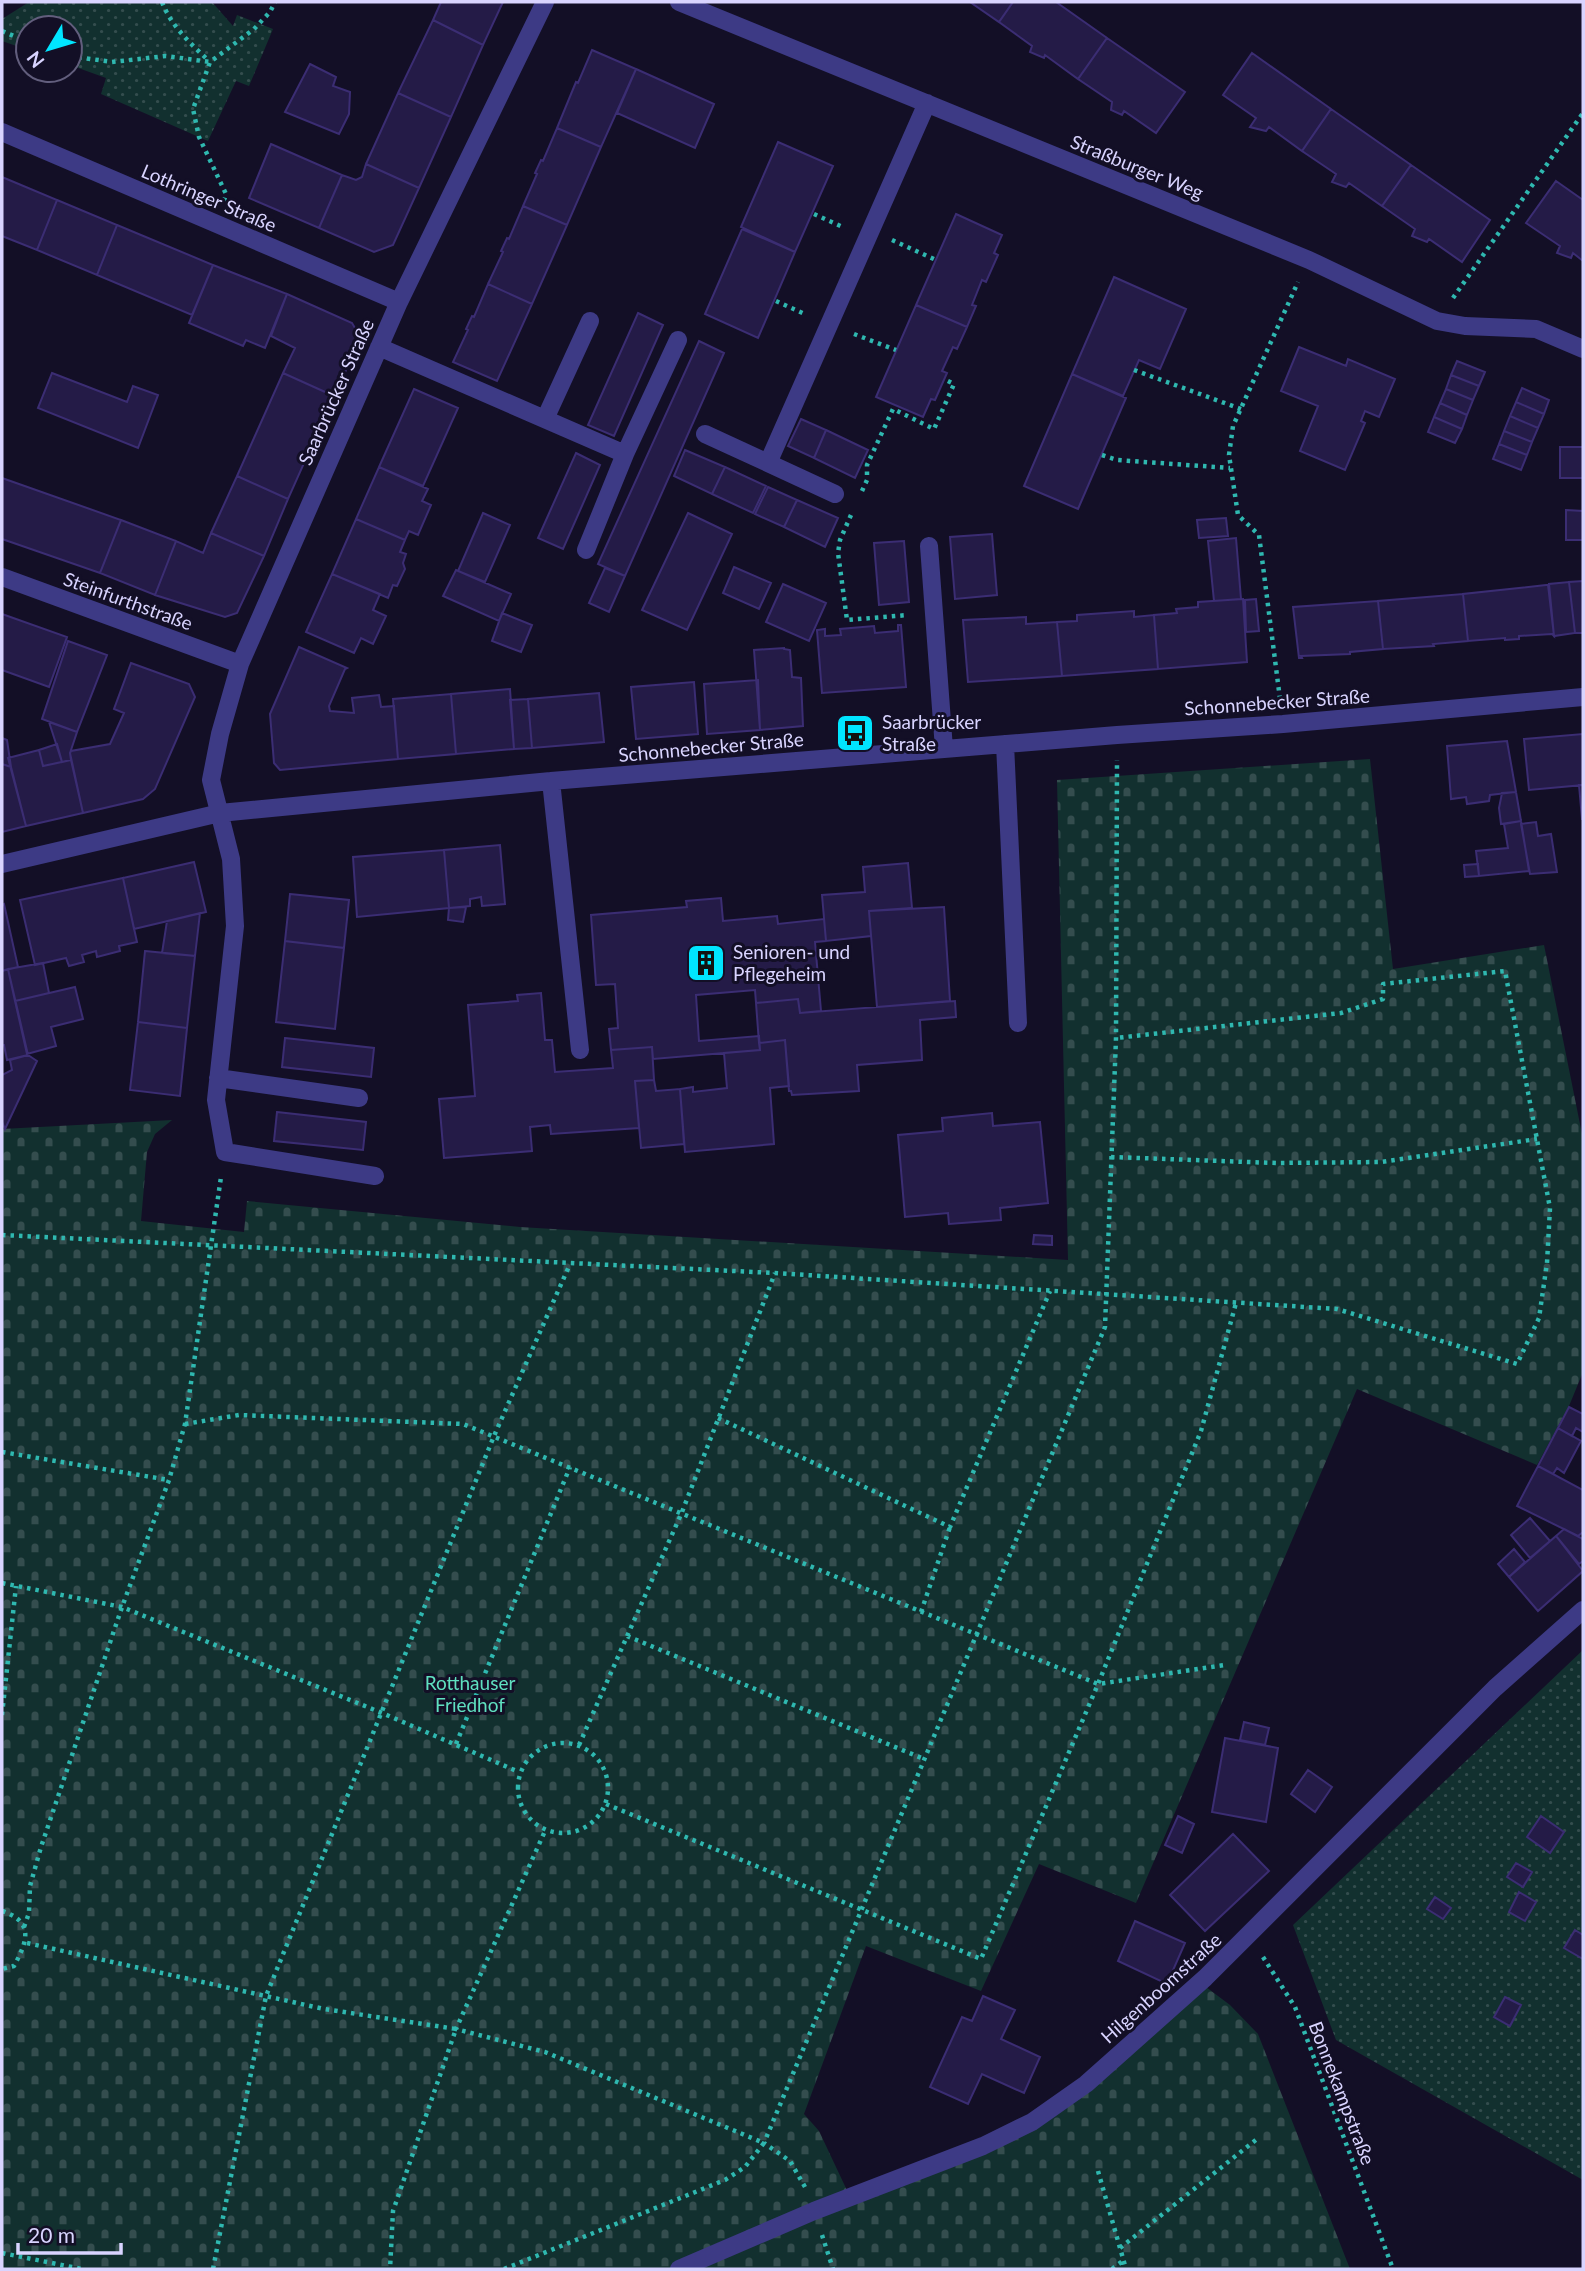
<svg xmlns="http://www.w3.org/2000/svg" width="1585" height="2271" font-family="Lato,sans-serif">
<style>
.green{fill:url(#green-dots)}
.cemetery{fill:url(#cemetery-stones)}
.building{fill:#241b47;stroke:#3b2d73;stroke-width:2}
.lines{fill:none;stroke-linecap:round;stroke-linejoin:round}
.path{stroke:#2fb8b0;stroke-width:4.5;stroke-dasharray:3.5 5;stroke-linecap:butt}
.minor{stroke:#3d3a85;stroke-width:18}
.labels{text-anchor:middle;stroke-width:6;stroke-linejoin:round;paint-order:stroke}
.street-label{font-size:19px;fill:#d9d4ff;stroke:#130f26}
.poi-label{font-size:19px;fill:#d9d4ff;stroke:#130f26;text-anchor:start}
.park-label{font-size:19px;fill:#5fe0c0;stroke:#130f26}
</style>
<defs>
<pattern id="green-dots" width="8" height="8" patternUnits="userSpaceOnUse" patternTransform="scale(1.75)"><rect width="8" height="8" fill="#12302f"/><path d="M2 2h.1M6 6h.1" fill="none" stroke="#344d4e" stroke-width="1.8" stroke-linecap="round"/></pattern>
<pattern id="cemetery-stones" width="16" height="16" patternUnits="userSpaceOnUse" patternTransform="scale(1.75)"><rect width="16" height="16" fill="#12302f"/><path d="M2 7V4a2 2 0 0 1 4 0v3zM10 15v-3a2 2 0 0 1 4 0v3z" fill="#344d4e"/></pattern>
</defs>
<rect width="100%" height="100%" fill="#130f26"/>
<!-- green -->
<path class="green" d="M29 2H212L233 26 237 15 273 29 249 86 236 81 208 141 101 94 106 78 70 65V28H28V50L2 41V19Z
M1583 1650V2180L1336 2040 1293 1925Z"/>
<!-- cemetery -->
<path class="cemetery" d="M1370 759 1393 969 1544 945 1583 1139V1372L1569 1406 1537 1465 1357 1389 1136 1903 1039 1864 981 1991 866 1946 804 2114 819 2131 852 2201 986 2150 1206 1987 1230 2005 1258 2034 1350 2269H2V1129L172 1120 155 1134 147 1152 141 1221 244 1232 247 1201 520 1227 1068 1260 1057 780Z"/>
<!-- building -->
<path class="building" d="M441 2H503L483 45 433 20Z
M970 2H1013L999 22Z
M1013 2H1056L1107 38 1078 79 1045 55 1044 58 1030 52 1032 46 999 22Z
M433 20 483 45 451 117 398 93Z
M1107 38 1185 92 1156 133 1124 111 1122 115 1111 110 1112 102 1078 79Z
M592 50 636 69 601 147 557 128 576 82 578 83Z
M1252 53 1331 109 1302 151 1269 127 1266 131 1250 127 1256 118 1223 95Z
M310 64 336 77 333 86 350 92 349 114 339 134 285 112Z
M636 69 714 104 695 148 617 113Z
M398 93 451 117 419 188 366 164Z
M1331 109 1411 165 1382 206 1349 183 1346 187 1332 182 1336 174 1302 151Z
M557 128 601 147 567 225 523 206 537 174 535 173 541 160 543 161Z
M778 142 833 166 795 252 741 227Z
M271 144 342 175 319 228 249 198Z
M366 164 419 188 393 245 374 252 319 228 342 175 356 180 362 177Z
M1411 165 1490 220 1462 262 1429 239 1427 242 1412 236 1415 229 1382 206Z
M2 177 57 200 37 250 2 236Z
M1556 181 1583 200V261L1573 253 1571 258 1557 253 1560 246 1526 223Z
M57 200 117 225 97 275 37 250Z
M523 206 567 225 532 304 488 284 503 252 501 251 507 238 509 239Z
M956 214 1002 235 994 253 998 255 986 282 982 280 972 305 976 306 967 327 916 305Z
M117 225 213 265 192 315 97 275Z
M742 229 795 252 758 338 705 314Z
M213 265 287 294 265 348 246 340 243 346 189 323Z
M1114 277 1186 309 1160 369 1139 360 1123 396 1072 374Z
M488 284 532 304 497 381 453 362 468 330 466 329 472 316 474 317Z
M287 294 352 323 361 338 334 396 283 373 295 348 271 336Z
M916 305 967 327 957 349 953 347 942 371 947 373 935 400 931 399 923 417 876 397Z
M638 313 663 325 614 436 588 425Z
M699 341 724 353 625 576 598 564Z
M1299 347 1346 366 1348 359 1395 379 1379 417 1365 411 1361 421 1365 423 1345 470 1300 451 1318 406 1281 391Z
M1457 361 1485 372 1479 386 1451 375Z
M52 373 127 402 133 386 158 395 138 448 38 408Z
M283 373 334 396 288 499 237 476Z
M1072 374 1126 398 1078 509 1024 486Z
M1451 375 1479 386 1473 400 1446 389Z
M1522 388 1549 400 1544 414 1516 402Z
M414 389 458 408 423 486 379 467Z
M1446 389 1473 400 1467 415 1440 403Z
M1516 402 1544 414 1538 428 1510 416Z
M1440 403 1467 415 1462 429 1434 417Z
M1510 416 1538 428 1532 442 1504 431Z
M1434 417 1462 429 1455 443 1428 432Z
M801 419 826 430 814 458 788 446Z
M826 430 868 450 855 478 814 458Z
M1504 431 1532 442 1527 455 1499 444Z
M1499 444 1527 455 1521 470 1493 459Z
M1560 447H1583V478H1560Z
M685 450 725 467 712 494 674 476Z
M576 453 600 465 563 549 538 538Z
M379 467 428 489 422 501 431 505 418 535 409 531 405 540 356 519Z
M725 467 766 486 753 513 712 494Z
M237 476 288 499 264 556 211 533Z
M2 478 121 520 100 573 2 539Z
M768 487 797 500 784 527 755 514Z
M797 500 838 518 825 547 784 527Z
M1566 510 1583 511V540H1566Z
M483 513 510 525 485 582 458 571Z
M688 513 732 534 687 630 642 610Z
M1226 518 1228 536 1199 538 1197 520Z
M356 519 405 540 400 552 406 554 403 563 405 569 397 586 393 585 388 598 332 574Z
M121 520 176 541 155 595 100 573Z
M211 533 264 556 237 613 225 617 155 595 176 541 203 553Z
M992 534 997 595 955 599 950 537Z
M1236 538 1241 599 1214 601 1208 541Z
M904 541 909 602 879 605 874 543Z
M734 567 771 583 759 609 723 593Z
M605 568 625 576 609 612 589 603Z
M456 570 511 594 499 621 443 596Z
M332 574 380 594 373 610 386 616 373 644 361 638 354 653 306 632Z
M1583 581V633H1575L1569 582Z
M1569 582 1575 633 1554 636 1549 584Z
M783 584 826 603 809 641 766 622Z
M1546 585H1548L1554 636 1552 634 1519 636V639L1505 640V638L1468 641 1463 594Z
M1463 594 1468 641 1433 644 1434 646 1383 649 1378 601Z
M1243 599 1247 662 1158 669 1154 615 1177 613 1176 609 1198 607V602Z
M1256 599 1259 631 1246 632 1245 600Z
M1378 601 1383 649 1350 652V654L1301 656 1302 658H1299L1293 607Z
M1134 611V617L1154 615 1158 669 1062 676 1057 622 1077 621V615Z
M502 613 532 625 521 652 492 641Z
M2 614 67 637 49 687 2 670Z
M1026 617V624L1057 622 1062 676 968 682 963 620Z
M898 625H901L906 687 822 693 817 630 825 629V636L841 635 840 629 874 626 875 633 898 631Z
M68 641 107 655 77 732 42 719Z
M299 647 347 668 345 669 329 706 330 711 354 713 352 698 379 695 381 707 394 706 398 759 280 770 274 763 270 714Z
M784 648V649L790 650 792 677 801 678 803 726 760 730 754 650Z
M131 663 189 684 195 697 155 789 143 799 83 813 70 753 71 751 110 744 124 713 114 709Z
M758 680 760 730 707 734 704 684Z
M694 682 698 734 636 739 631 687Z
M510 689 514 749 456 754 451 694Z
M599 693 604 742 532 748 528 699Z
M451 694 456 754 398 759 393 699Z
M528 699 532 748 514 749 510 700Z
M49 722 77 732 70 753 71 760 62 762Z
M1583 734V785L1529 790 1524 739Z
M2 738 7 740 11 767 2 764Z
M1507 741 1516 792 1490 795 1489 801 1467 804 1466 797 1451 799 1447 746Z
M57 744 62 762 43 766 39 750Z
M39 750 43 766 71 760 83 813 26 826 8 758Z
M2 764 11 767 26 826 2 832Z
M1579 785H1583V819H1582Z
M1516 792 1521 821 1501 824 1499 808 1502 793Z
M1521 821 1529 871 1479 876 1476 851 1508 848 1504 824Z
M1536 822 1538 836 1551 834 1557 872 1530 874 1521 824Z
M500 845 505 904 482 906 481 897 470 899V906L449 908 444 850Z
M444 850 449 908 357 917 353 857Z
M194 862 206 912 134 929 123 878Z
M908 863 912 908 869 911 871 936 826 941 822 895 865 892 863 867Z
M1478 864 1479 876 1465 877 1464 865Z
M123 878 137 942 119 946 120 951 97 957 96 951 82 955 84 962 69 966 66 958 35 965 20 900Z
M290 894 349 900 344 948 285 941Z
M721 898 723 921 777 916 778 924 824 919 826 941 815 942 821 1011 800 1013 798 999 756 1003 755 990 696 995 699 1041 759 1036 760 1050 653 1059 652 1047 611 1050 609 1029 618 1028 615 984 596 985 591 915 687 907 686 901Z
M4 904 18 967 2 971V905Z
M466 907 463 922 448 920 449 908Z
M944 907 950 1001 877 1007 869 911Z
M200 913 195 956 162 953 167 921Z
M285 941 344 948 335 1029 276 1022Z
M145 951 195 956 187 1028 138 1022Z
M43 963 49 993 15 1001 8 969Z
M8 969 28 1055 7 1060 4 1045H2V971Z
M75 987 83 1019 51 1027 56 1046 27 1054 15 1001Z
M541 993 545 1040H552L555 1072 613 1068 611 1050 652 1047 654 1080 635 1081 639 1128 551 1134 550 1125 530 1127 532 1151 444 1158 439 1099 475 1096 468 1005 518 1001 517 995Z
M798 999 800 1013 955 1001 956 1017 920 1020 922 1060 857 1065 859 1091 792 1095 791 1091H789L785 1040 759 1043 756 1003Z
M138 1022 187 1028 180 1096 130 1090Z
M285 1038 374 1048 371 1077 282 1067Z
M785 1040 789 1086 770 1088 774 1144 685 1152 680 1089 693 1087V1092L727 1088 724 1053 760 1050 759 1043Z
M28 1055 37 1061 5 1129 2 1122V1075L12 1070 10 1060Z
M654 1080 656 1091 680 1089 684 1144 641 1148 635 1081Z
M277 1112 366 1122 363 1150 274 1141Z
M992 1113 993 1126 1040 1122 1048 1203 1000 1208 1001 1220 949 1224 948 1213 905 1217 898 1135 943 1131 942 1118Z
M1034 1235 1052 1236V1245L1033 1244Z
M1569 1407 1583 1414V1432L1576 1428 1572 1436 1558 1428Z
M1558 1428 1581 1441 1564 1473 1557 1468 1553 1474 1538 1466Z
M1538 1466 1583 1490V1532L1578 1536 1517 1506Z
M1530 1518 1550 1541 1530 1558 1511 1535Z
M1564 1529 1583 1539V1561L1579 1564 1556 1536Z
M1556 1536 1583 1571 1538 1611 1509 1577Z
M1514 1549 1525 1562 1509 1577 1498 1564Z
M1244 1722 1269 1728 1265 1745 1240 1740Z
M1225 1738 1278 1748 1266 1822 1212 1812Z
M1308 1770 1332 1787 1315 1812 1291 1794Z
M1178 1816 1194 1824 1182 1853 1165 1845Z
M1541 1816 1564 1832 1550 1853 1527 1837Z
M1233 1834 1269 1871 1205 1931 1170 1895Z
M1516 1863 1532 1872 1523 1887 1507 1877Z
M1519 1892 1536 1902 1525 1921 1509 1912Z
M1435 1897 1451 1908 1443 1919 1427 1909Z
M1135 1921 1185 1943 1167 1984 1118 1961Z
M1575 1930 1583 1935V1959L1564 1948Z
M983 1996 1015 2010 1001 2039 1040 2057 1024 2093 982 2074 968 2104 930 2087 962 2017 972 2021Z
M1505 1997 1521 2005 1510 2026 1494 2017Z"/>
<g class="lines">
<!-- path -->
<path class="path" d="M162 2C171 26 191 44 209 61
M2 31 28 42
M70 56 112 62 166 56 210 62
M224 201 226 194 199 137 193 109 210 62 254 29 270 12 275 2
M814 214 845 228
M892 240 936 260
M1453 298 1583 113
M776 301 807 315
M854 334 896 350
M1134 370 1241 409
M1102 455 1117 460 1230 468
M862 491 867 480V465L893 409 934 429 954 384 946 380
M851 515 840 540 838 553 847 620 908 615
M1280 699 1259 535 1238 515 1229 455 1233 426 1298 282
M1111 1157 1276 1163 1381 1162 1537 1139
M2 1235 775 1273 1337 1309 1517 1364 1539 1318 1547 1263 1550 1208 1505 971 1383 984V999L1341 1013 1116 1038
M718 1418 950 1527 1050 1291
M185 1424 239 1415 463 1424 1098 1684 1225 1665
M2 1452 169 1480
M2 1583 122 1607 382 1713 519 1772
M921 1612 950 1527
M627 1636 924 1759
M2 1715 16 1586
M518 1788a45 45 0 1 1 90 0a45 45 0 1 1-90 0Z
M456 1744 570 1467
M579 1745 682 1512 775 1273
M606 1804 981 1959 1098 1684 1201 1431 1236 1303
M2 1911C35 1922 27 1942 14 1966L2 1969
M24 1927 29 1913 30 1886 41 1847 122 1607 169 1480 185 1424 221 1177
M27 1943 324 2009 456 2029 393 2211 390 2269
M1263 1957 1295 2007 1393 2269
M1098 2171 1126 2269
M805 2187 790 2161 764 2143 1105 1327 1116 1038 1117 760
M822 2235 833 2269
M1120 2248 1257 2139
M2 2253 82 2269
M213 2269 266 1996 494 1436 570 1264
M504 2269 725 2180 745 2167 764 2143 545 2052 456 2029 545 1831
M1112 2269 1124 2260"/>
<!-- minor -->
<path class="minor" d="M679 2 1309 260 1437 321 1465 326 1536 329 1583 349
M2 132 399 302
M379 347 625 454 586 550
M545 419 590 321
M705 434 768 463 927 103
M625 454 678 340
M768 463 835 494
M929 546 944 749
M2 577 240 664
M1005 744 1018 1023
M551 781 580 1050
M2 864 220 813 551 781 1117 735 1283 724 1583 697
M218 1078 359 1098
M375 1176 225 1152 216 1100 235 926 231 859 211 780 220 734 240 664 399 302 545 2
M679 2269 814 2211 983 2146 1032 2122 1086 2084 1205 1978 1495 1688 1583 1610"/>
</g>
<!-- icons -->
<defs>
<symbol id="bus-square" viewBox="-11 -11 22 22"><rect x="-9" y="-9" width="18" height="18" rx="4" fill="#00e5ff" stroke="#130f26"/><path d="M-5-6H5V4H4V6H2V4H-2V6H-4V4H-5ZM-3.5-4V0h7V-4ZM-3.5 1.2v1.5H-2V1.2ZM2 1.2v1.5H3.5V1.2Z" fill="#111"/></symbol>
<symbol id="building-square" viewBox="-11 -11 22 22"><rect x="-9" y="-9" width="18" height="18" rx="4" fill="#00e5ff" stroke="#130f26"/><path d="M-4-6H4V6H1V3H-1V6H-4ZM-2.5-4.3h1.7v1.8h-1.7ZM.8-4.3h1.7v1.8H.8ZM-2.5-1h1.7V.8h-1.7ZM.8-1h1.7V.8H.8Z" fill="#111"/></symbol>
</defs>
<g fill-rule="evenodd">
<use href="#bus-square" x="833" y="711" width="44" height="44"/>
<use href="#building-square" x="684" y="941" width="44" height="44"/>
</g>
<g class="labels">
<!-- street labels -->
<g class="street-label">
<text transform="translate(1137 167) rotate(22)" y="7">Straßburger Weg</text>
<text transform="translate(209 198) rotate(23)" y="7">Lothringer Straße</text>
<text transform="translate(336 392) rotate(-66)" y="7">Saarbrücker Straße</text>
<text transform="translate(128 601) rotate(20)" y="7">Steinfurthstraße</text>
<text transform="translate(1277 702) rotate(-4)" y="7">Schonnebecker Straße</text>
<text transform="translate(711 747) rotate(-5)" y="7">Schonnebecker Straße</text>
<text transform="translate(1161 1988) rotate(-42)" y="7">Hilgenboomstraße</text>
<text transform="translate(1342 2093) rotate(69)" y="7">Bonnekampstraße</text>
</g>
<!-- poi labels -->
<g class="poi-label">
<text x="882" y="729">Saarbrücker<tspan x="882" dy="22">Straße</tspan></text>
<text x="733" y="959">Senioren- und<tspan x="733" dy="22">Pflegeheim</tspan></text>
</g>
<!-- park labels -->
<g class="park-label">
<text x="470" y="1690">Rotthauser<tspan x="470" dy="22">Friedhof</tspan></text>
</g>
</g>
<!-- border -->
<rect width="1585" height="2271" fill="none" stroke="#d9d4ff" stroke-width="7"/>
<!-- north arrow -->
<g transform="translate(49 49) rotate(232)"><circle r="33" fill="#130f26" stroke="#625e7d" stroke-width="2"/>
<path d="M0-5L12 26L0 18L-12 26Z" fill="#00e5ff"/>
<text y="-10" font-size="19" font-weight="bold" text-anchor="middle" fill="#d9d4ff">N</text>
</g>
<!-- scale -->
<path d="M18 2243v10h103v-10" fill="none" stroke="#d9d4ff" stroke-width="3.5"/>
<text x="28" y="2243" font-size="21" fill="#d9d4ff" stroke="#130f26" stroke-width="5" paint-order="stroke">20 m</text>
</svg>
